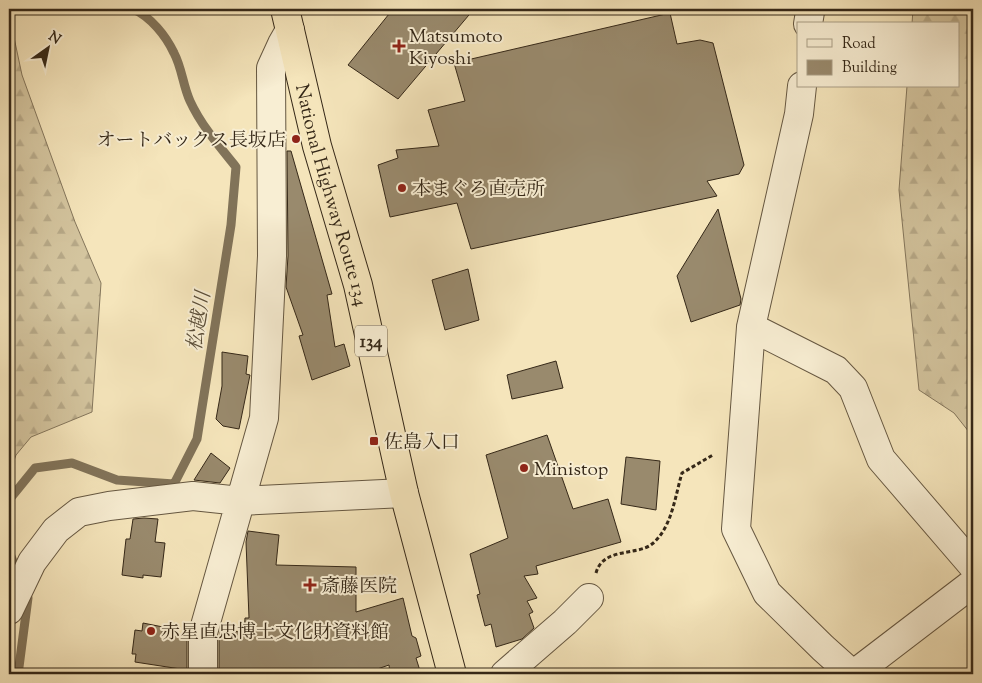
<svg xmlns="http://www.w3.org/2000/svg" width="982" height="683" font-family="'Sorts Mill Goudy','Noto Serif JP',serif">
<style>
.forest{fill:url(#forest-firs);stroke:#84765c}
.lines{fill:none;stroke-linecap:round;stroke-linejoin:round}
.stream{stroke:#817359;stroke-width:9}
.building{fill:#998a6d;stroke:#352818}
.minor-casing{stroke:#655741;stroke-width:30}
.highway-casing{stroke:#352818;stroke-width:30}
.path{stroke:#352818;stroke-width:3;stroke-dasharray:4 2.5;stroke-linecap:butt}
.minor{stroke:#f8eed3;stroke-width:28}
.highway{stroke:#f5e5bb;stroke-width:28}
.poi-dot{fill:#8f2418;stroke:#f8eed3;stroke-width:2}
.labels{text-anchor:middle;stroke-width:4;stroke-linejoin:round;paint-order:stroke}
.shield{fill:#f8eed3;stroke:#706350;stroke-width:1}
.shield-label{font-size:18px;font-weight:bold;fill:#352818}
.poi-label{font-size:19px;fill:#352818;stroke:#f8eed3;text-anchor:start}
.street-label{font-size:19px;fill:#352818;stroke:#f8eed3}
.water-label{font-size:20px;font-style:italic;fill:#5b4e38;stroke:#f8eed3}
</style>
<defs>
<pattern id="forest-firs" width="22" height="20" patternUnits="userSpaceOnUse" patternTransform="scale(1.25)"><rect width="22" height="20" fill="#d4c59f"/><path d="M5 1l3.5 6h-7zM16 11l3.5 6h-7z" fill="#b7a988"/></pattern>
</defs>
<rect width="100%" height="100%" fill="#f5e5bb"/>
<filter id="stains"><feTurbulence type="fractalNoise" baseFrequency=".004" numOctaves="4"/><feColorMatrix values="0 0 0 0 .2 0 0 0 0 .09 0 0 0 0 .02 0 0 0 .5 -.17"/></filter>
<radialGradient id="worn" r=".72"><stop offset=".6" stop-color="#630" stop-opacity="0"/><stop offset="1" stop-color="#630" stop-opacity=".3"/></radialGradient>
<!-- forest -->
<path class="forest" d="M913 9H973V437L954 413 919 390 899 190 907 86H958V24H912Z
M9 14 22 75 75 222 101 283 92 412 31 437 16 455 9 474Z"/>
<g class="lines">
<!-- stream -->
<path class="stream" d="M9 500 35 468 72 463 117 480 174 484 197 439 231 225 236 167C219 146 201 125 190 101 183 86 182 68 174 53 166 36 151 17 133 9
M9 551 19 577
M15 674 19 667 28 598 26 593"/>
</g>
<!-- building -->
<path class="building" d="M393 9H474L398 99 348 65Z
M670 13 677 44 700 40 713 43 744 165 739 174 707 181 717 196 471 249 457 203 390 217 378 165 398 158 396 150 439 146 428 110 465 101 454 63Z
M287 151H291L332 294 327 295 335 347 344 344 350 366 312 380 299 336 303 335 286 287 288 256Z
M718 209 741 299 740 305 691 322 677 276Z
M468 269 479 320 445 330 432 280Z
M222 352 248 356 246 374 250 375 239 429 223 426 216 419 222 386Z
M556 361 563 388 512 399 507 375Z
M547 435 573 509 608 499 621 542 536 566 538 574 524 576 537 598 527 601 533 612 529 614 534 628 522 639 496 647 491 624 485 626 477 595 480 594 470 554 508 538 486 455Z
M211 453 230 468 220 483 194 480Z
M626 457 660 461 656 510 621 504Z
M144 518 158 519 155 542 165 543 161 577 143 575V578L122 575 126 539H130L133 519Z
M248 531 279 535 276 565 356 567V612L403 598 412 636 416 638 421 656 416 658 421 674H390L389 665 363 674H252V672L219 674V641L221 626 244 634 245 618H249L246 542Z
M143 623 163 627 162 634 187 638V670L135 662 136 654H132L135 630 142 631Z"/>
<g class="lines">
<defs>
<path id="minor" d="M808 9 810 12 808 24
M802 86 799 114 751 327 736 529 767 593 823 648 852 674
M751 327 836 370 853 388 881 459 973 566
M9 610 32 562 56 530 79 512 109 506 193 496 240 501 404 493
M203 674V633L264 418 272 256 271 68 282 44 290 30
M505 674 565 622 589 598
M854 674 973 583"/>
<g id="highway">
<path id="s1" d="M285 9 317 146 358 285 404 493 452 674"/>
</g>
</defs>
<!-- minor casing -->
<use href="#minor" class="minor-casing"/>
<!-- highway casing -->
<use href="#highway" class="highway-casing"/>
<!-- path -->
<path class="path" d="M596 573C603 547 637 556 652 544 672 528 675 496 682 473L713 455"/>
<!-- minor -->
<use href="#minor" class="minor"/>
<!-- highway -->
<use href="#highway" class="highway"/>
</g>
<!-- markers -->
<g class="poi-dot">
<path d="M396.5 38.5h5v5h5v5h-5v5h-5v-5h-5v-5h5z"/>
<circle cx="296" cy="139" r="5"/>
<circle cx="402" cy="188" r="5"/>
<rect x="369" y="436" width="10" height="10" rx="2.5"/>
<circle cx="524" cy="468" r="5"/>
<path d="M307.5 577.5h5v5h5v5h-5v5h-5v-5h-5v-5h5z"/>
<circle cx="151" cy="631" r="5"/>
</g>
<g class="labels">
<!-- shield labels -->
<rect class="shield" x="355" y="325.5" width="32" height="31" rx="4"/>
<g class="shield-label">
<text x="371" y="347">134</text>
</g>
<!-- poi labels -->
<g class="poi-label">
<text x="409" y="42">Matsumoto<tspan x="409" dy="22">Kiyoshi</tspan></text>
<text x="286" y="146" text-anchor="end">オートバックス長坂店</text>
<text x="412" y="195">本まぐろ直売所</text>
<text x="384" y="448">佐島入口</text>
<text x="534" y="475">Ministop</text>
<text x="321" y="592">斎藤医院</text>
<text x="161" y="638">赤星直忠博士文化財資料館</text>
</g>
<!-- street labels -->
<g class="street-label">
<text dy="7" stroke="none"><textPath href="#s1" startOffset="192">National Highway Route 134</textPath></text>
</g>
<!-- water labels -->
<g class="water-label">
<text transform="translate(198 321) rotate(-81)" y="7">松越川</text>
</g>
</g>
<!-- margin -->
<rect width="982" height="683" fill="none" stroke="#f5e5bb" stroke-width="30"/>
<rect x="10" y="10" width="962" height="663" fill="none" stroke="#352818" stroke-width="2.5"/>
<rect x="15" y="15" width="952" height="653" fill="none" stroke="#352818"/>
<!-- legend -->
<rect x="797" y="22" width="162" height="65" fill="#f8eed3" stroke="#aa9f88"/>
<rect x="807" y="39" width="25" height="8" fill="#f8eed3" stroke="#aa9f88"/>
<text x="842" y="48" font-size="15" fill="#352818">Road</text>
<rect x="807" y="60" width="25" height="15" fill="#998a6d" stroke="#aa9f88"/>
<text x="842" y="72" font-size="15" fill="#352818">Building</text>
<!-- north arrow -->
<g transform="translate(48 48) rotate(33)" stroke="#f8eed3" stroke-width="4" paint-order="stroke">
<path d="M0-4L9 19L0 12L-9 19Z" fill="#352818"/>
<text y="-8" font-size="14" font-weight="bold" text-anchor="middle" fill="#352818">N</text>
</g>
<rect width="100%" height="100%" filter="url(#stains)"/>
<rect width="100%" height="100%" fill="url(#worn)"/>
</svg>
